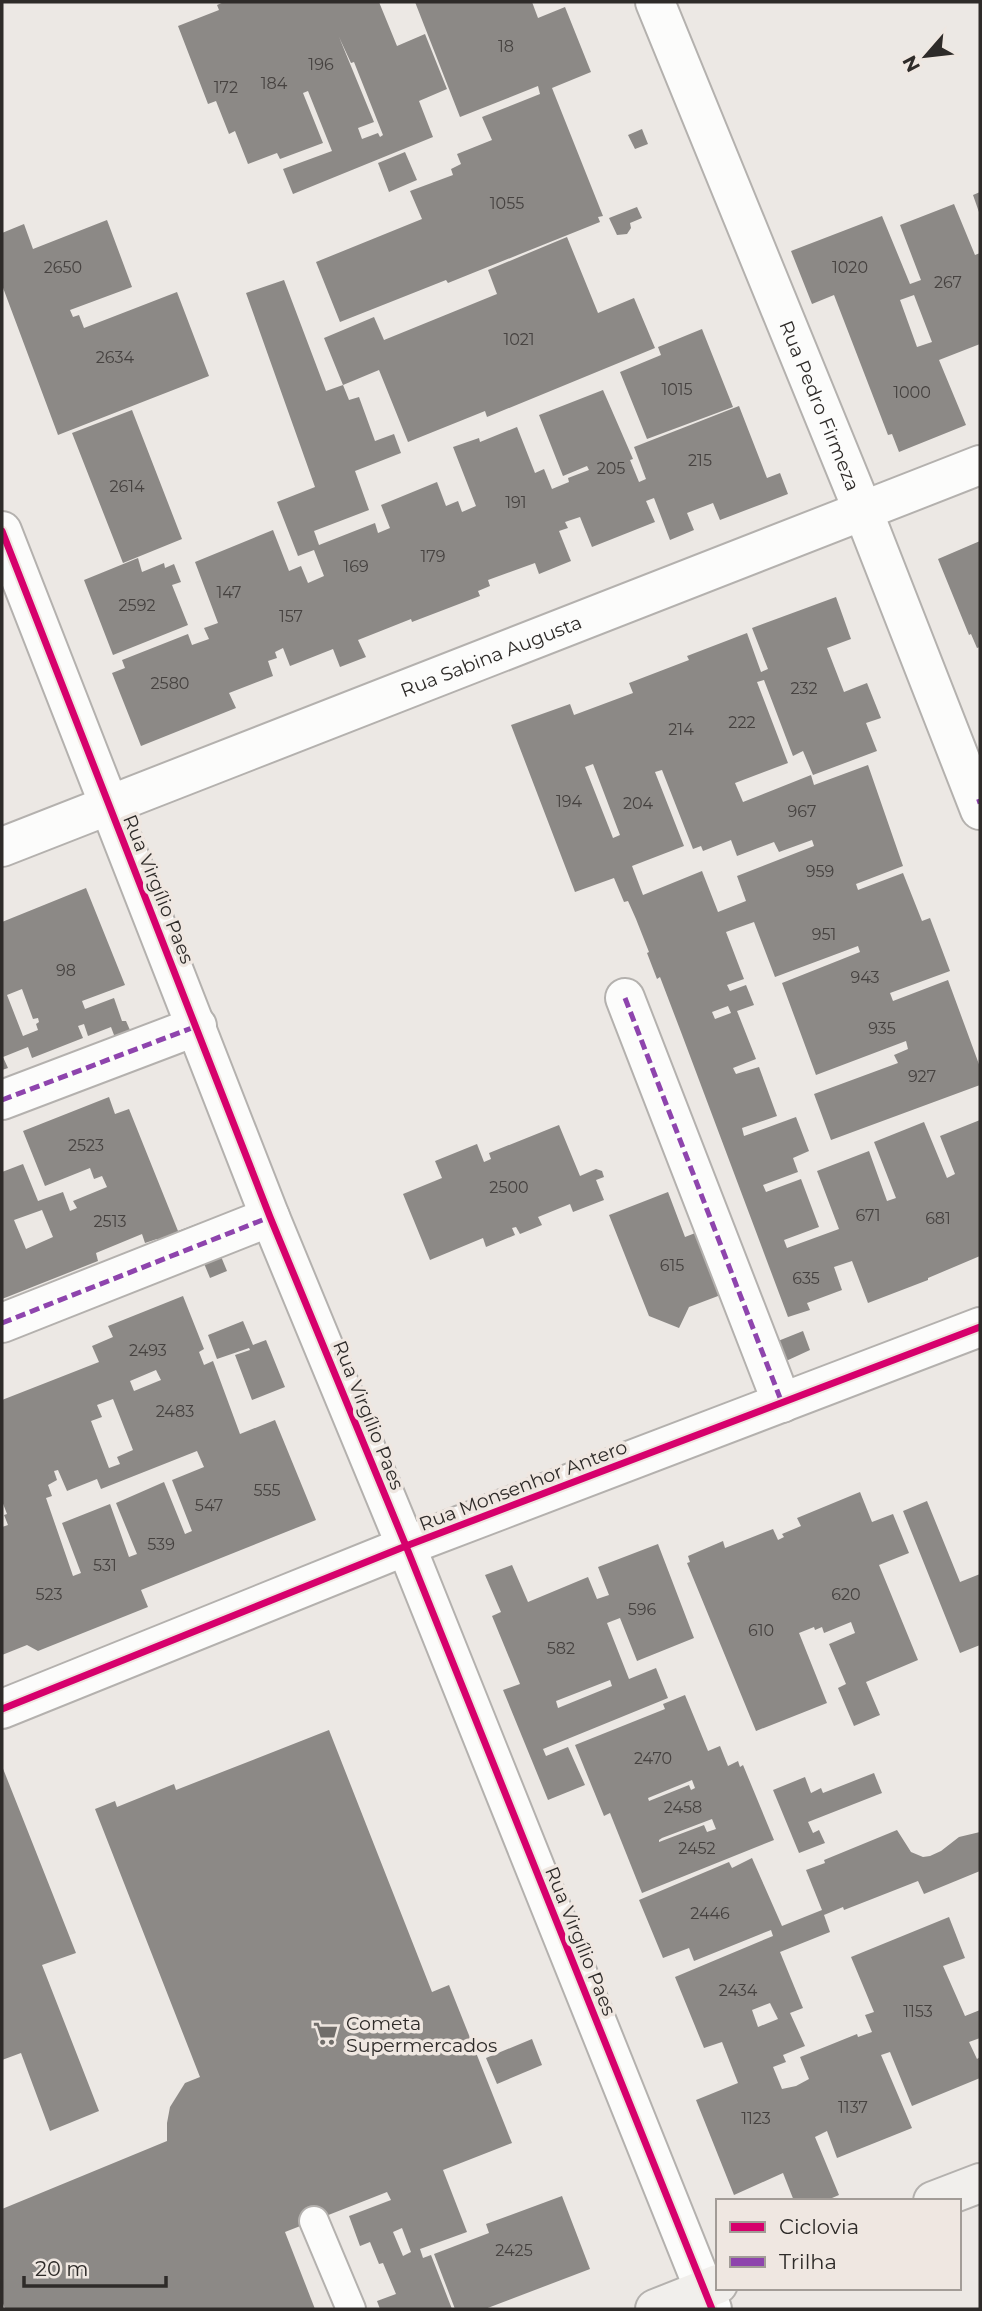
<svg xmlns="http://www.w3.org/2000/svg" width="982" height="2311" font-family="Montserrat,sans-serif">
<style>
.building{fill:#8c8986;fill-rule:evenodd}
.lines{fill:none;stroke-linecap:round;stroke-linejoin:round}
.lane-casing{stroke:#b4b1ae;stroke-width:32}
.street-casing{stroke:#b4b1ae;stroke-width:42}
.secondary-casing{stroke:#b4b1ae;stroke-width:42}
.lane{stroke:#fcfcfb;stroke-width:28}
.street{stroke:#fcfcfb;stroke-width:38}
.secondary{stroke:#f1efec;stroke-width:38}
.quiet{stroke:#8e44ad;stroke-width:5;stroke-dasharray:10 5;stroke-linecap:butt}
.cycleway-casing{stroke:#efe7e1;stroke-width:11}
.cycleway{stroke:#d6006c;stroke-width:7}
.labels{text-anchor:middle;stroke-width:7;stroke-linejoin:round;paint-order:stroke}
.number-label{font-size:16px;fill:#464240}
.street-label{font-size:19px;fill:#2e2b29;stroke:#efe7e1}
.poi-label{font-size:19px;fill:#2e2b29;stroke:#efe7e1;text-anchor:start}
</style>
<rect width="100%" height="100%" fill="#ece8e4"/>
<!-- building -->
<path class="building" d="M224 2H379L397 46 425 34 447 89 419 101 433 137 293 194 283 169 332 151 308 91 303 93 323 143 280 159 277 153 248 164 235 131 229 134 216 101 208 104 178 26 219 10 217 5ZM339 37 351 63 354 62 383 135 380 137 378 133 362 139 358 128 374 122Z
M415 2H532L538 18 565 7 591 72 552 88 603 216 598 217 600 222 448 283 446 280 340 322 316 262 422 219 410 191 453 175 451 169 461 164 457 154 492 140 482 117 540 94 538 86 460 117Z
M642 129 648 144 635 149 628 135Z
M405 152 417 180 389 192 378 163Z
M980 192V215L973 195Z
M954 204 975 255 980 253V344L939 360 966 425 899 452 892 434 888 435 834 295 812 304 791 251 882 216 910 284 921 280 900 225ZM914 295 932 342 917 347 900 300Z
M637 207 642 218 630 223 631 228 627 234 617 235 609 218Z
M107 220 132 287 70 310 73 317 79 315 84 328 177 292 209 376 58 435 2 285V233L24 224 33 249Z
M567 237 598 313 634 298 655 348 487 417 485 411 408 442 379 370 343 385 324 338 374 317 384 340 497 294 488 270Z
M284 280 326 391 343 385 349 400 359 397 375 441 394 434 401 453 355 471 369 510 314 531 319 545 375 523 378 533 390 528 381 505 437 482 446 506 458 501 462 512 476 506 453 447 479 438 480 442 517 427 535 473 544 469 552 489 569 482 568 478 589 470 587 466 563 476 539 415 603 390 633 459 630 460 639 482 646 479 634 447 739 406 767 478 780 473 788 494 720 520 713 503 687 513 694 530 670 540 654 498 646 501 655 522 592 547 580 517 565 522 568 528 559 531 571 561 539 574 535 563 488 580 490 586 478 591 480 596 412 622 411 619 358 640 366 657 340 667 333 649 290 666 283 648 275 652 277 658 268 661 273 676 229 693 236 708 141 746 112 673 125 668 122 660 188 634 192 645 209 639 204 628 218 623 195 562 273 530 289 571 301 566 308 583 324 576 314 550 298 556 277 502 315 487 246 293Z
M702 329 733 407 647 439 620 372 661 355 658 347Z
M132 410 182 539 123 563 72 433Z
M980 541V647L977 648 971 634 969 635 938 559Z
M138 558 142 572 164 563 165 568 174 564 181 582 172 585 188 625 113 655 84 580Z
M836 597 851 639 827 648 844 692 867 683 881 718 866 723 877 751 813 775 803 751 793 756 764 680 757 682 788 763 735 783 743 802 811 775 814 785 868 765 903 866 856 884 858 890 903 873 922 921 930 918 950 971 890 993 893 1001 948 980 980 1067V1085L831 1140 814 1094 898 1063 894 1055 908 1049 906 1041 816 1075 782 983 860 952 858 946 775 977 754 922 726 932 744 979 727 985 730 991 746 985 754 1005 737 1011 756 1059 733 1068 736 1074 759 1067 777 1116 742 1128 744 1136 796 1117 809 1151 793 1158 798 1172 763 1185 766 1192 801 1179 819 1227 784 1240 787 1248 839 1229 817 1171 869 1151 887 1201 896 1198 874 1142 924 1122 947 1178 955 1174 940 1136 980 1120V1256L928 1278V1280L868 1303 852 1261 834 1267 842 1290 807 1303 810 1310 788 1317 681 1032 660 977 657 979 647 953 649 952 636 919 628 901 624 902 614 878 575 892 511 725 570 704 574 715 633 693 629 683 689 660 687 656 747 633 761 672 768 669 752 628ZM593 764 620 835 613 838 585 767ZM662 770 693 849 701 846 703 851 731 840 737 856 774 842 779 852 812 840 814 846 737 876 746 901 718 912 702 871 643 895 632 866 684 846 655 772ZM728 1006 731 1013 715 1019 712 1012Z
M86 888 125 985 82 1001 85 1009 114 998 122 1021H126L133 1037 117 1043 111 1027 88 1036 84 1024 78 1026 83 1038 32 1058 28 1047 3 1057 8 1068 2 1070V922ZM22 989 33 1019 38 1018 39 1022 36 1024 38 1030 23 1036 7 995Z
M109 1097 115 1114 129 1109 178 1231 202 1222 205 1231 160 1249 157 1239 145 1243 142 1234 96 1253 98 1261 2 1299V1172L23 1164 38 1201 63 1192 70 1211 77 1208 73 1201 107 1187 102 1176 94 1179 90 1168 45 1186 23 1131ZM42 1210 53 1237 26 1249 14 1220Z
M559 1125 580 1176 596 1169 602 1171 604 1177 596 1180 604 1200 573 1212 570 1204 538 1217 542 1225 520 1234 516 1227 512 1228 515 1235 486 1247 483 1238 430 1260 403 1194 442 1178 435 1161 477 1144 484 1162 491 1159 489 1153Z
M668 1192 685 1237 703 1230 726 1293 689 1307 679 1328 649 1316 609 1215Z
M220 1254 227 1271 210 1278 203 1261Z
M183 1296 204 1349 199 1352 204 1365 213 1361 240 1434 275 1420 316 1520 141 1590 148 1607 38 1651 27 1645 2 1655V1527L8 1525 4 1515 7 1514 2 1501V1400L99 1362 92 1346 113 1337 108 1326ZM156 1370 161 1380 134 1391 130 1381ZM113 1399 133 1450 117 1457 120 1464 109 1468 91 1421 102 1417 97 1405ZM197 1451 204 1467 172 1480 192 1531 185 1534 164 1482 116 1503 137 1554 129 1557 110 1504 62 1523 81 1573 73 1576 46 1498 52 1496 48 1485 57 1480 54 1471 58 1470 67 1491 97 1479 101 1489Z
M243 1321 253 1345 266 1340 285 1387 252 1400 235 1355 250 1350 249 1348 217 1359 208 1335Z
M803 1331 810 1350 786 1361 778 1341Z
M860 1492 872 1522 893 1514 909 1553 879 1565 918 1660 866 1682 880 1715 854 1726 838 1688 846 1684 829 1644 855 1633 851 1622 824 1633 822 1627 815 1630 814 1627 799 1633 827 1703 756 1731 687 1563 690 1562 688 1556 723 1541 725 1548 773 1529 778 1540 784 1537 782 1534 801 1526 797 1518Z
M927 1501 960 1582 980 1574V1645L960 1653 903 1511Z
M658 1544 694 1638 637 1661 620 1618 607 1623 629 1679 656 1668 668 1698 543 1749 546 1756 568 1747 585 1785 548 1800 503 1690 520 1684 492 1616 501 1612 485 1575 512 1565 528 1602 588 1577 597 1599 609 1595 598 1567ZM610 1680 612 1686 558 1708 556 1701Z
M685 1695 708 1751 720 1746 728 1766 738 1761 740 1767 743 1765 774 1840 642 1893 610 1813 604 1816 575 1745 665 1709 663 1704ZM692 1780 695 1788 691 1790 689 1785 649 1801 648 1798ZM712 1819 716 1829 707 1832 704 1825 659 1842V1840L662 1838Z
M329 1730 432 1992 449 1985 512 2143 443 2170 467 2232 420 2249 423 2258 431 2255 452 2309H380L377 2301 396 2294 383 2263 379 2264 370 2242 360 2246 349 2216 391 2200 387 2192 285 2232 315 2309H5L2 2301V2209L167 2141V2123L170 2107 185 2083 200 2077 95 1809 115 1801 117 1807 174 1784 176 1790ZM402 2228 411 2252 403 2256 393 2232Z
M2 1766 76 1953 42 1965 99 2111 50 2131 21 2053 2 2060Z
M874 1773 882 1793 808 1822 813 1833 819 1830 825 1843 799 1853 773 1790 805 1777 811 1793 821 1788 823 1793Z
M897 1830 911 1852 923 1857 930 1856 941 1851 959 1837 980 1832V1871L924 1894 918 1881 844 1910 843 1907 824 1915 830 1932 780 1952 803 2008 790 2013 805 2046 783 2055 786 2062 773 2067 782 2089 796 2086 809 2079 800 2057 857 2034 858 2037 872 2032 865 2015 874 2012 851 1957 949 1917 965 1958 943 1966 965 2016 980 2010V2038L969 2042 977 2059 980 2057V2078L912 2106 890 2052 881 2055 912 2128 837 2158 827 2131 815 2137 839 2195 825 2201H794L783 2173 734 2195 696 2100 738 2083 722 2042 704 2048 675 1977 773 1936 771 1930 694 1961 689 1948 663 1958 639 1900 729 1862 732 1868 752 1858 782 1926 822 1910 806 1870 825 1863 824 1860ZM770 2003 778 2019 758 2027 752 2010Z
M532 2039 542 2065 497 2084 486 2058Z
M562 2196 590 2269 485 2309H455L434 2254 489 2233 486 2224Z"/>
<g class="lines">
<defs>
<path id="lane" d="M314 2221 351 2309"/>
<g id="street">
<path id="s1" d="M655 2 863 511 980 810"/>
<path d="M2 531 270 1217 406 1546 712 2309"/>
<path id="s2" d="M2 847 980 465"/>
<path d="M625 998 782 1403"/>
<path d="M2 1100 197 1026"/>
<path d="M2 1323 270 1217"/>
<path d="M2 1709 406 1546 980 1327"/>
</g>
<path id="secondary" d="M933 2201 980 2183
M655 2309 718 2284"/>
</defs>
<!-- lane casing -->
<use href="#lane" class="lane-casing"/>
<!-- street casing -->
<use href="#street" class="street-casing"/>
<!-- secondary casing -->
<use href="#secondary" class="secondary-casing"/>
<!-- lane -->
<use href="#lane" class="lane"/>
<!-- street -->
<use href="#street" class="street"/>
<!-- secondary -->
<use href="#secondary" class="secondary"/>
<!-- quiet -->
<path class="quiet" d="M977 802 980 801
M625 998 782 1403
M2 1100 197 1026
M2 1323 270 1217"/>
<defs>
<path id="cycleway" d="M2 531 270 1217 406 1546 712 2309
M2 1709 406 1546 980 1327"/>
</defs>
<!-- cycleway casing -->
<use href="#cycleway" class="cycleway-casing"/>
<!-- cycleway -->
<use href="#cycleway" class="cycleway"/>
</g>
<!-- icons -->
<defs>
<symbol id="supermarket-bare" viewBox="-9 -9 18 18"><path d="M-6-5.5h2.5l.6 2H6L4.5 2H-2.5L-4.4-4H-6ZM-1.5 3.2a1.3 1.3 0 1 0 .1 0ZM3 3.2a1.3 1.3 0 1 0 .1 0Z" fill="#706d6a" stroke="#efe7e1" stroke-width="2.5" paint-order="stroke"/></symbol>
</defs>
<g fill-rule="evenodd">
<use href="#supermarket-bare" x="308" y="2016" width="35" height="35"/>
</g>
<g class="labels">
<!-- number labels -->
<g class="number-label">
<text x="506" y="52">18</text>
<text x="321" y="70">196</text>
<text x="274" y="89">184</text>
<text x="226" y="93">172</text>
<text x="507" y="209">1055</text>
<text x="63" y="273">2650</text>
<text x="850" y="273">1020</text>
<text x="948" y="288">267</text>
<text x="519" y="345">1021</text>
<text x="115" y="363">2634</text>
<text x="677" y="395">1015</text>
<text x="912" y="398">1000</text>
<text x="700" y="466">215</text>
<text x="611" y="474">205</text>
<text x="127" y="492">2614</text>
<text x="516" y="508">191</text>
<text x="433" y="562">179</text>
<text x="356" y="572">169</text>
<text x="229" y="598">147</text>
<text x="137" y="611">2592</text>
<text x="291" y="622">157</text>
<text x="170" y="689">2580</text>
<text x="804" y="694">232</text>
<text x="742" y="728">222</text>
<text x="681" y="735">214</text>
<text x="569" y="807">194</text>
<text x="638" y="809">204</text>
<text x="802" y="817">967</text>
<text x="820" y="877">959</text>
<text x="824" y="940">951</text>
<text x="66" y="976">98</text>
<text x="865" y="983">943</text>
<text x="882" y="1034">935</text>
<text x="922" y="1082">927</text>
<text x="86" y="1151">2523</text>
<text x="509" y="1193">2500</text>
<text x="868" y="1221">671</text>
<text x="938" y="1224">681</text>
<text x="110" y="1227">2513</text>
<text x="672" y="1271">615</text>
<text x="806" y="1284">635</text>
<text x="148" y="1356">2493</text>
<text x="175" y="1417">2483</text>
<text x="267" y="1496">555</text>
<text x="209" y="1511">547</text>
<text x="161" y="1550">539</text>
<text x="105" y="1571">531</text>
<text x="49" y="1600">523</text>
<text x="846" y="1600">620</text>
<text x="642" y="1615">596</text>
<text x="761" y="1636">610</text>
<text x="561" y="1654">582</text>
<text x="653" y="1764">2470</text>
<text x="683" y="1813">2458</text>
<text x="697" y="1854">2452</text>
<text x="710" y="1919">2446</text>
<text x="738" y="1996">2434</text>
<text x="918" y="2017">1153</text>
<text x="853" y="2113">1137</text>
<text x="756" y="2124">1123</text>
<text x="514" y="2256">2425</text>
</g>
<!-- street labels -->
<g class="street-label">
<text dy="7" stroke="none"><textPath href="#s1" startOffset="436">Rua Pedro Firmeza</textPath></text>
<text dy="7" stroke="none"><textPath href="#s2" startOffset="525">Rua Sabina Augusta</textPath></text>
<text transform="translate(159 889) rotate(68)" y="7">Rua Virgílio Paes</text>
<text transform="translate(369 1415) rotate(68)" y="7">Rua Virgílio Paes</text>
<text transform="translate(523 1485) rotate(-21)" y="7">Rua Monsenhor Antero</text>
<text transform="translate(581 1941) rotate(68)" y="7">Rua Virgílio Paes</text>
</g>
<!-- poi labels -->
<g class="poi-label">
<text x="346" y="2030">Cometa<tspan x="346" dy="22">Supermercados</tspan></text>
</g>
</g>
<!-- border -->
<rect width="982" height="2311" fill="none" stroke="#2e2b29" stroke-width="7"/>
<!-- legend -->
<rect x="716" y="2199" width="245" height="91" fill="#efe7e1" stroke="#a29c97" stroke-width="2"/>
<rect x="730" y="2222" width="35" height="10" fill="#d6006c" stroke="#a29c97" stroke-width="2"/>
<text x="779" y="2234" font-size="21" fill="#2e2b29">Ciclovia</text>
<rect x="730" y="2257" width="35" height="10" fill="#8e44ad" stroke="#a29c97" stroke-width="2"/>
<text x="779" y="2269" font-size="21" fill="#2e2b29">Trilha</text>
<!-- north arrow -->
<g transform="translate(926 56) rotate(242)" stroke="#efe7e1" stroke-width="5" paint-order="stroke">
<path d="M0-5L12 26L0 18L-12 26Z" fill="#2e2b29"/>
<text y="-10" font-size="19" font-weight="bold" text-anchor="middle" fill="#2e2b29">N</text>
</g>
<!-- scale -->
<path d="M24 2276v10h142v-10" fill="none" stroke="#2e2b29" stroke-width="3.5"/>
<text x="35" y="2276" font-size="21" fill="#2e2b29" stroke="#efe7e1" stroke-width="5" paint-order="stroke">20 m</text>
</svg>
